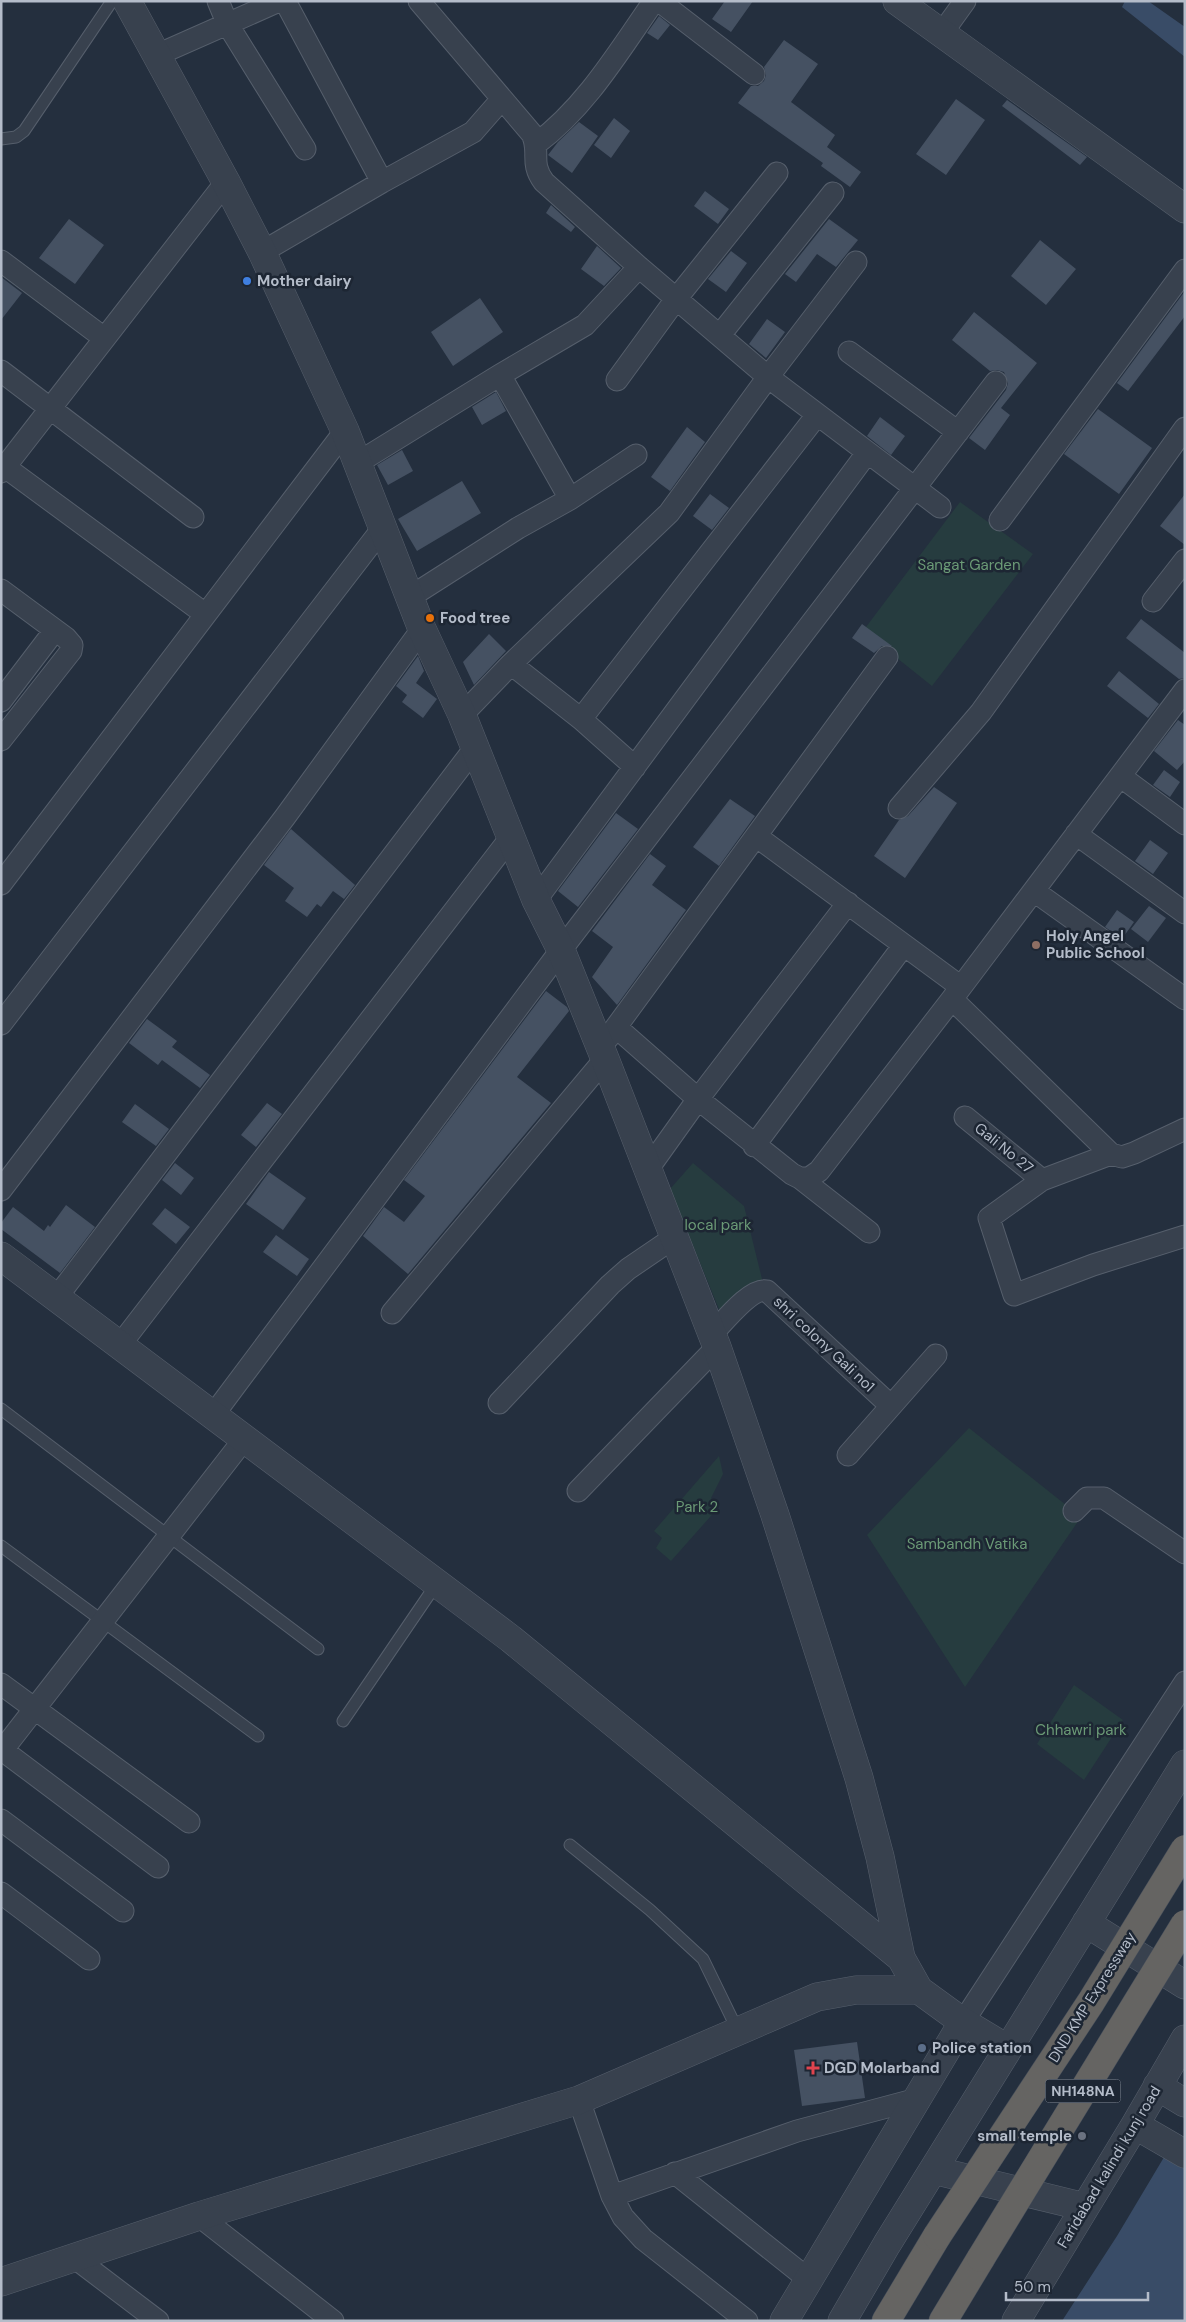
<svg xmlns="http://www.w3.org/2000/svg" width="1186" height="2322" font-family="'DM Sans',sans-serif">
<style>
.green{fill:#263c3f}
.water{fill:#394c67}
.pier{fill:#242f3e}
.building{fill:#455162}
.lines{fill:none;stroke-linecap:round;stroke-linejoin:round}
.service-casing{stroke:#565f6c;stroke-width:13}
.minor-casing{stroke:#565f6c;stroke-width:23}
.tertiary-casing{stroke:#565f6c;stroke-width:29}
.trunk-casing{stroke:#434c59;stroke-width:29}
.service{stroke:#38414e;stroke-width:11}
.minor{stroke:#38414e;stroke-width:21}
.tertiary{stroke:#38414e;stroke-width:28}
.trunk{stroke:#656462;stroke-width:28}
.trunk-bridge-casing{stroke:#434c59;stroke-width:29;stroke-linecap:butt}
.trunk-bridge{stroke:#656462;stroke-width:28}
.shop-dot{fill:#3f7fe0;stroke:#1d2633;stroke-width:2}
.food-dot{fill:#e8710a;stroke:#1d2633;stroke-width:2}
.education-dot{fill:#8d6e63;stroke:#1d2633;stroke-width:2}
.service-dot{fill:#5c6f8a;stroke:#1d2633;stroke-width:2}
.health-dot{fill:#e0444e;stroke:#1d2633;stroke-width:2}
.worship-dot{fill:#6b7280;stroke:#1d2633;stroke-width:2}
.labels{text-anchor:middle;stroke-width:5;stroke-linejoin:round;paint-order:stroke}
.shield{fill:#1d2633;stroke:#878f9c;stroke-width:1}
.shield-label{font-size:14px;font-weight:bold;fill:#b4bcc9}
.poi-label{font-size:15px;font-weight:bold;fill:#b4bcc9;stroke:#1d2633;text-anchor:start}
.park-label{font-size:15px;fill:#6b9a76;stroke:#1d2633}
.street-label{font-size:15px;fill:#b4bcc9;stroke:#1d2633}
</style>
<rect width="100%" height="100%" fill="#242f3e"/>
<!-- green -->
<path class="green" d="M960 502 1033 554 932 686 863 631Z
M693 1163 744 1206 763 1283 723 1319 670 1189Z
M969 1428 1081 1517 965 1687 867 1535Z
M719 1456 723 1474 711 1498 718 1508 671 1561 656 1548 662 1538 654 1531Z
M1074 1685 1123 1720 1084 1780 1037 1744Z"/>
<!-- water -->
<path class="water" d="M1125 1H1148L1185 27V57L1122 7Z
M1185 2122V2321H1062L1117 2236Z"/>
<!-- pier -->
<path class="pier" d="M1185 2119V2142L1174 2136Z"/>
<!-- building -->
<path class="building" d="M725 1H753L731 32 712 19Z
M659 16 670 25 658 40 647 33Z
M784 40 818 64 791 102 835 135 827 147 861 172 850 187 821 166 823 163 738 103 751 86H758L764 81 766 75 764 67Z
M956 99 985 120 946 175 916 154Z
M1007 100 1087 157 1080 165 1002 106Z
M614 118 630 131 611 158 594 145Z
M579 122 598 136 572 173 548 155 558 142Z
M705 191 729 209 718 224 694 206Z
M551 205 575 227 571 232 546 213Z
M69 219 104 245 75 284 39 258Z
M829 219 858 240 836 267 817 254 796 282 785 274Z
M1040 240 1076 269 1046 305 1011 276Z
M597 246 621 268 604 286 581 269Z
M731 251 747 263 726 292 708 279Z
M1 277 22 293 1 320Z
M1185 291V316L1128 391 1117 383Z
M480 298 503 332 453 366 431 332Z
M974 312 1037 363 1001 408 1010 415 985 450 969 438 1006 390 1008 383 1004 372 997 370 990 371 952 340Z
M767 319 785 332 766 358 749 344Z
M496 392 506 411 482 425 472 407Z
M1098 409 1152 448 1119 494 1064 454Z
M880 417 905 436 891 455 867 436Z
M687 427 705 442 670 491 651 477Z
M402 450 413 471 388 485 377 465Z
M462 481 481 513 417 551 398 519Z
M710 494 729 508 712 530 693 516Z
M1185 494V545L1160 526Z
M1141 619 1185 653V678L1179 679 1126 638Z
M862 624 892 646H882L874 653 852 638Z
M489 634 506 651 474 685 463 662Z
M418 656 424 671 416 683 437 699 423 718 402 702 407 695 396 686Z
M1119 671 1159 704 1148 718 1107 686Z
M1178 720 1185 725V761L1177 770 1154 751Z
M1164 770 1180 782 1170 797 1153 785Z
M934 787 957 803 905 878 874 856 899 820 908 816Z
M730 799 755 816 719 866 693 847Z
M616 813 638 829 578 907 558 891Z
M291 829 355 885 344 899 333 891 321 907 317 904 307 917 285 901 294 888 264 865Z
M1150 840 1168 853 1153 874 1135 861Z
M650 854 666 866 652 885 686 910 617 1005 592 977 613 947 592 931Z
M1149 906 1166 918 1148 942 1131 929Z
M1117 910 1134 922 1122 939 1105 927Z
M546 991 567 1007 569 1011 517 1077 551 1103 408 1274 363 1236 384 1207 404 1222 425 1196 404 1180Z
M147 1019 177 1041 172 1047 210 1075 200 1088 162 1060 158 1065 129 1043Z
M267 1103 282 1114 256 1147 241 1135Z
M135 1104 169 1129 156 1146 122 1122Z
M175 1163 194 1178 181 1195 162 1180Z
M269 1172 306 1198 283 1230 246 1204Z
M66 1205 95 1227 60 1273 1 1229V1223L13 1207 44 1231 48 1225 50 1227Z
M165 1208 190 1227 176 1244 152 1224Z
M276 1235 309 1259 297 1276 263 1252Z
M857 2042 865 2098 802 2106 794 2050Z"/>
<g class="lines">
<defs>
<path id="service" d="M1 139 16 137 24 131 112 1
M1 1409 318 1649
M1 1546 258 1736
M343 1721 437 1583
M570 1845 650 1910 703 1959 738 2031"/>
<path id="minor" d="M218 1 228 25 305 149
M285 1 382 182
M419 1 532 134C541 152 529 162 544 182L639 267 768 377 940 507
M659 1 754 74
M942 33 965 1
M157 55 279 1
M536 144C586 107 619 51 654 1
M262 252 382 182 473 132 501 100
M1 261 104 338
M720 335 833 193
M849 352 958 432
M1 371 193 517
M500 375 570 499 636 455
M617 380 676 299 777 173
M359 462 500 375 585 325 639 267
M1 464 205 614
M1 472 226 182
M1000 520 1185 270
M1 590 66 638 72 645 71 651 1 740
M410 597 518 528 570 499
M1153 601 1185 560
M511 664 581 719 635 767
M1 701 55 630
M462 715 511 664 669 513 768 377 856 262
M581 719 817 415
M1120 776 1185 824
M899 808 981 712 1185 428
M1076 834 1185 913
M756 836 961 987
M1 884 345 431
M1034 891 1185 999
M536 900 867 453
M952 999 1111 1154 1122 1157 1134 1153 1185 1129
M1 1024 382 529
M616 1027 698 1099 792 1174 800 1178H809L819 1171 952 999 1185 690
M608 1038 887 657
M965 1117 1042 1180
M754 1146 904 945
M1111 1154 1042 1180 989 1218 1014 1295 1093 1265 1185 1236
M648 1169 698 1099 848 903
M800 1178 869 1232
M1 1190 285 817 422 629
M57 1297 474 749
M392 1313 605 1059
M712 1334C723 1323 751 1287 767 1291L891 1406
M120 1345 511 837
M499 1403 610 1285 628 1269 675 1237
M214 1414 561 950 996 382
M848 1455 936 1355
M578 1491 717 1347
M1074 1511 1087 1498H1104L1185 1553
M1 1684 189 1822
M1 1749 158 1867
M1 1752 245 1438
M1 1820 123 1911
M1 1893 89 1959
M963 2022 1185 1682
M579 2100 612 2196 623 2217 643 2239 747 2321
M675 2173 808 2279
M612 2196 797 2131 917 2099
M199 2216 333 2321
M75 2258 158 2321"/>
<path id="tertiary" d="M127 1 226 182 262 252 345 431 422 629 462 715 536 900 561 950 605 1059 717 1347 775 1515 859 1778 880 1857 901 1958
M897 1 1185 209
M1 1256 511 1639 901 1958 919 1990 963 2022 1008 2049
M1086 1923 1185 1985
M1157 2086 1185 2103
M1135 2125 1185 2154
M933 2170 1085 2207
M1 2282 199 2216 579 2100 817 1997 856 1990H919
M784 2321 963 2022
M842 2321 887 2244 1185 1764
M1016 2321 1135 2125 1185 2039"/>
<path id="trunk" d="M886 2321 937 2236
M943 2321 981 2258"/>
</defs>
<!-- service casing -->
<use href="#service" class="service-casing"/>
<!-- minor casing -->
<use href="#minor" class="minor-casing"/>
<!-- tertiary casing -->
<use href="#tertiary" class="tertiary-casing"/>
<!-- trunk casing -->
<use href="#trunk" class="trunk-casing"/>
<!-- service -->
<use href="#service" class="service"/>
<!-- minor -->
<use href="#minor" class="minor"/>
<!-- tertiary -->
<use href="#tertiary" class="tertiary"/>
<!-- trunk -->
<use href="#trunk" class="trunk"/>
<defs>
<path id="trunk-bridge" d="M937 2236 1091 2002 1185 1849
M981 2258 1185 1924"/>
</defs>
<!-- trunk-bridge casing -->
<use href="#trunk-bridge" class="trunk-bridge-casing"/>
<!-- trunk-bridge -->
<use href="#trunk-bridge" class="trunk-bridge"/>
</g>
<!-- markers -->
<circle class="shop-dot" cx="247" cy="281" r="5"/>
<circle class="food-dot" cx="430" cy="618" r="5"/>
<circle class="education-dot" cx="1036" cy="945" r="5"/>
<circle class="service-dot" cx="922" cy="2048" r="5"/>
<path class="health-dot" d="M810.5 2060.5h5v5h5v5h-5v5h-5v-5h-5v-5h5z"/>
<circle class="worship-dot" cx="1082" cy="2136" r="5"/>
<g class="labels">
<!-- shield labels -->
<rect class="shield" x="1045.5" y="2079.5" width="75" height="23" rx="4"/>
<g class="shield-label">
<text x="1083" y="2096">NH148NA</text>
</g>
<!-- poi labels -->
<g class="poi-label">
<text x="257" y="286">Mother dairy</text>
<text x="440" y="623">Food tree</text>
<text x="1046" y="941">Holy Angel<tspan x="1046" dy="17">Public School</tspan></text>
<text x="932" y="2053">Police station</text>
<text x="824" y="2073">DGD Molarband</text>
<text x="1072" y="2141" text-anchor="end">small temple</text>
</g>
<!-- park labels -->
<g class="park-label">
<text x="969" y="570">Sangat Garden</text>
<text x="718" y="1230">local park</text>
<text x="697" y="1512">Park 2</text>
<text x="967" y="1549">Sambandh Vatika</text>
<text x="1081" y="1735">Chhawri park</text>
</g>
<!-- street labels -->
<g class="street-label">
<text transform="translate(1004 1148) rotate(39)" y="5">Gali No 27</text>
<text transform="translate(824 1344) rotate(43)" y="5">shri colony Gali no1</text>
<text transform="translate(1092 1997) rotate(-58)" y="5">DND KMP Expressway</text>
<text transform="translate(1109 2167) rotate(-59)" y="5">Faridabad kalindi kunj road</text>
</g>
</g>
<!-- border -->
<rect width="1186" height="2322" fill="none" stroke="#b4bcc9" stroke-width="5"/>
<!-- scale -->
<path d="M1006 2292v8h142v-8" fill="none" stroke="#b4bcc9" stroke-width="2.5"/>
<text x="1014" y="2292" font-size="15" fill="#b4bcc9" stroke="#1d2633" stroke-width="4" paint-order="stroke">50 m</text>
</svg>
